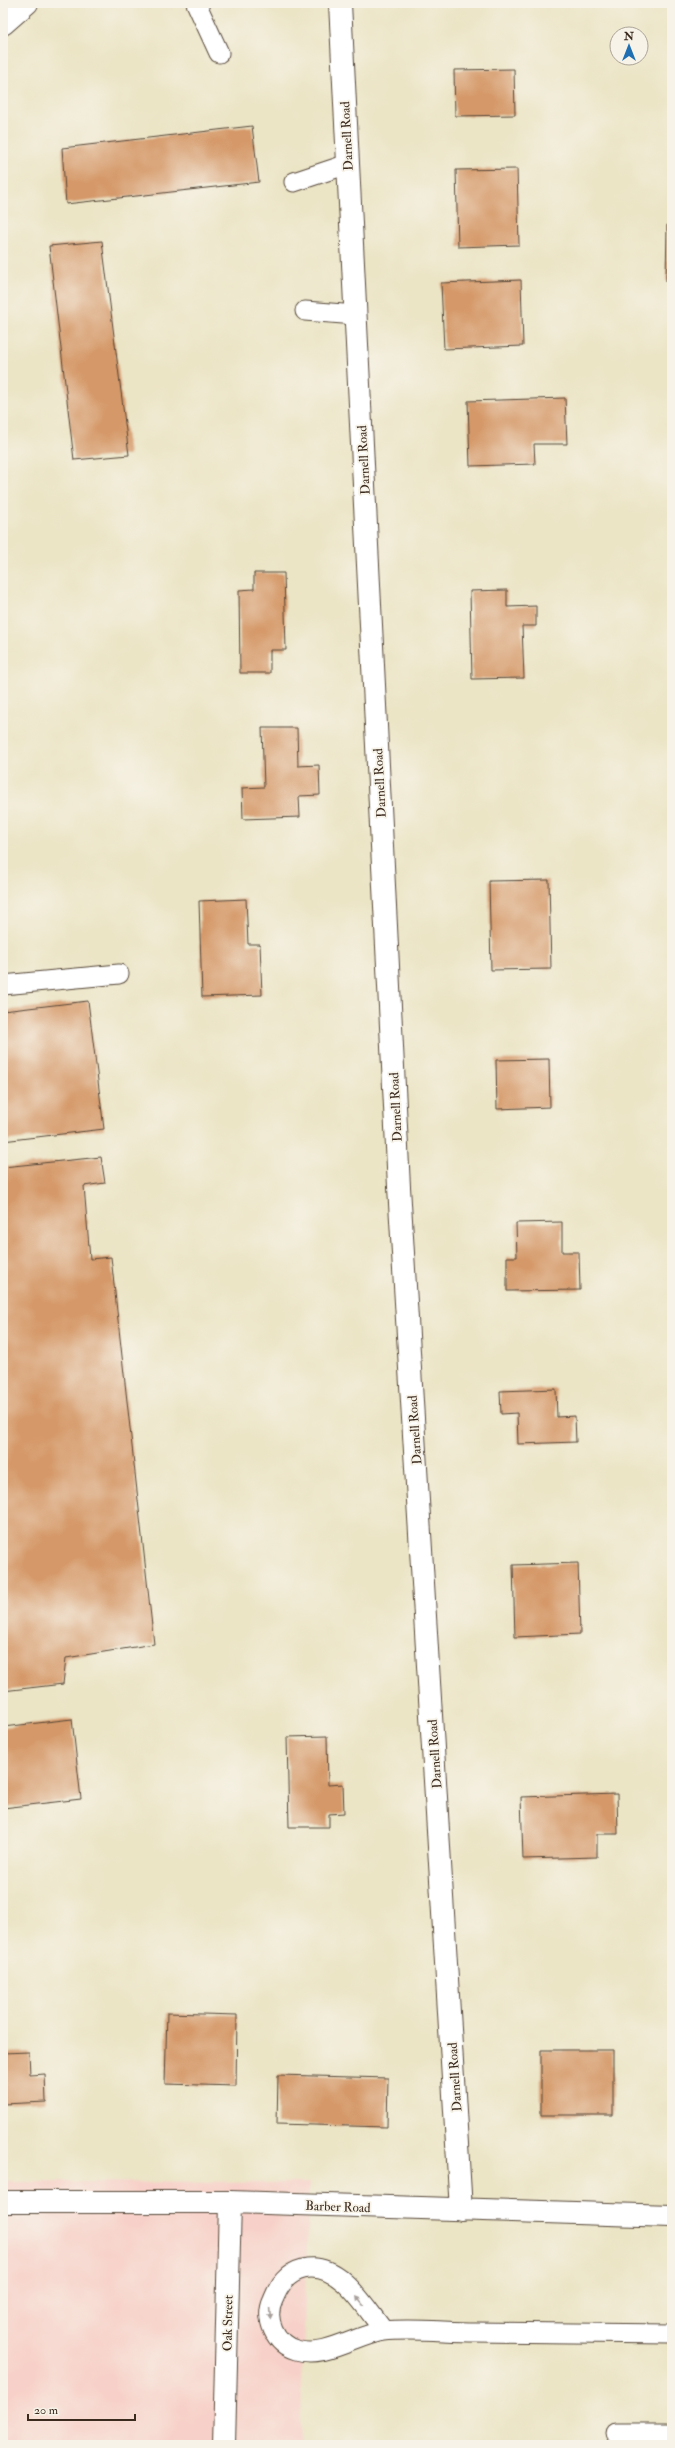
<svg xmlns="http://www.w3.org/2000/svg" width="675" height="2448" font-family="'IM FELL Double Pica',serif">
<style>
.built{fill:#f7d1c9}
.building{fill:#d59969}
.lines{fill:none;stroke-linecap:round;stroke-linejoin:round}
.lane-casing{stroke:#554637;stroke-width:21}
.street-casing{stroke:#554637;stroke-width:24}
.secondary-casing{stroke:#554637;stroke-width:24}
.lane{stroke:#fff;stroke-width:19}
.street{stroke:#fff;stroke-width:22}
.secondary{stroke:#fff;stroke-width:22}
.oneway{fill:#a79f9a}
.labels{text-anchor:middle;stroke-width:3.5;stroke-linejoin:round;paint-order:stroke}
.street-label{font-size:13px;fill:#3b2a1e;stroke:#f7f3e8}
</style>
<rect width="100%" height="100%" fill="#f7f3e8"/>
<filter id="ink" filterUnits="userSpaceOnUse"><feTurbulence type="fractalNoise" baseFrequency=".025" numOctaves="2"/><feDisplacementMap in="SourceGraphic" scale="8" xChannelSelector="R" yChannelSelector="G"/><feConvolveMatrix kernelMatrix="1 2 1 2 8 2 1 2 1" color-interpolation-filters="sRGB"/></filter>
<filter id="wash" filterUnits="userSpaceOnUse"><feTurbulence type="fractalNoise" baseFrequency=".012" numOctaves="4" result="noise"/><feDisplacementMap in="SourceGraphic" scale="16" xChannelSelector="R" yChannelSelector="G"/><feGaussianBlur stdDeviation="0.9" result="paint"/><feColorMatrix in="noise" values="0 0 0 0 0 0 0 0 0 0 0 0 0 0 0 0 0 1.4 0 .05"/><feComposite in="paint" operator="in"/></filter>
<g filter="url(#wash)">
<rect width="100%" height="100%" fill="#ebe4c5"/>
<!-- built -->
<path class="built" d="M3 2182 309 2183 300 2445H3Z"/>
<g id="blocks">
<!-- building -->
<path class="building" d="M514 69 515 115 455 116 454 70Z
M252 126 259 182 66 204 62 148Z
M517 169 519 245 458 247 456 170Z
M667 225H672V281H666Z
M102 241 129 455 74 460 49 246Z
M521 280 523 346 444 349 441 283Z
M565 398 567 444H534L535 464 470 466 468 401Z
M254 573H284L286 650H270V673H240L239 590 254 589Z
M507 590V607L536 606V626H522L524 678 472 679 470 591Z
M262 728H297L298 766 319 765 320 795 299 796 300 817 243 819 242 788 264 787Z
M549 880 551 969 491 970 489 881Z
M246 899 248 944H260L262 995 202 997 199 901Z
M88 1001 104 1129 3 1141V1011Z
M549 1059 550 1107 497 1109 496 1060Z
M101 1157 105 1183 84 1186 90 1259 111 1257 154 1644 66 1658 63 1684 3 1691V1167Z
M562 1222V1252H579L580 1290 507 1291V1257H517L516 1223Z
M556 1389 557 1417 575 1416 576 1442 518 1444 517 1413 501 1414 500 1391Z
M578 1563 580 1634 515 1637 513 1565Z
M72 1719 81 1799 3 1808V1727Z
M327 1736 328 1785 343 1784 344 1813 329 1814V1827H289L287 1737Z
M617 1794 618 1834H597V1857L523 1859 521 1797Z
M167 2013 237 2015 236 2086 165 2084Z
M541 2050H613V2115H541Z
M29 2052 30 2075 45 2074 46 2102 3 2104V2053Z
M278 2075 388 2078 387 2127 277 2124Z"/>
</g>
</g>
<g filter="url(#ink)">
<use href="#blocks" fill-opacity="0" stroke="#554637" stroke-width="1"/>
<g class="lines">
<defs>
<path id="lane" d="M196 3 219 53
M294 182 348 164
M305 311 356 315
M3 985 119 974
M384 2331C365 2307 339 2260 303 2269 287 2273 279 2285 273 2300 264 2319 275 2344 296 2350 326 2359 355 2335 384 2331 410 2328 448 2332 475 2332 541 2333 606 2333 672 2334
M615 2433H672"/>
<path id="street" d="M340 3 399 1187 461 2210
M3 2202H230L672 2216
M224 2445 230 2202"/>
<path id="secondary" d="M3 24 27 3"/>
</defs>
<!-- lane casing -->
<use href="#lane" class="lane-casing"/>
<!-- street casing -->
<use href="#street" class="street-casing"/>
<!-- secondary casing -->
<use href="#secondary" class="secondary-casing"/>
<!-- lane -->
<use href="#lane" class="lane"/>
<!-- street -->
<use href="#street" class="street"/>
<!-- secondary -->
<use href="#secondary" class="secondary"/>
</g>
<!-- one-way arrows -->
<defs><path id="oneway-solid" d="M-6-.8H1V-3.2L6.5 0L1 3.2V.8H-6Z"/></defs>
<g class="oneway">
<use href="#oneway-solid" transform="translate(360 2301) rotate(-128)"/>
<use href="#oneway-solid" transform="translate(270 2314) rotate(86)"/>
</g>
</g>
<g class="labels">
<!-- street labels -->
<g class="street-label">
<text transform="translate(346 136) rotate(-93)" y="5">Darnell Road</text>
<text transform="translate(363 460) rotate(-93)" y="5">Darnell Road</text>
<text transform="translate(379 783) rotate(-93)" y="5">Darnell Road</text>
<text transform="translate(395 1107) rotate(-93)" y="5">Darnell Road</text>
<text transform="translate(414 1430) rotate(-94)" y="5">Darnell Road</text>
<text transform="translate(434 1754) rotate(-94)" y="5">Darnell Road</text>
<text transform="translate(454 2077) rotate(-94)" y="5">Darnell Road</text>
<text transform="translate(338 2206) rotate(2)" y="5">Barber Road</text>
<text transform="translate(227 2323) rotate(-89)" y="5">Oak Street</text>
</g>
</g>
<!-- margin -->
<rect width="675" height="2448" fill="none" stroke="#f7f3e8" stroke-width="16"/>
<!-- north arrow -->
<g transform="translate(629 46)"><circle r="19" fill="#f7f3e8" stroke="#aca397"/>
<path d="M0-3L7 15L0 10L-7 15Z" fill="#1f6fb2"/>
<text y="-6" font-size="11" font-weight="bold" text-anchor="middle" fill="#3b2a1e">N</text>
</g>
<!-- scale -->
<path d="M28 2414v6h107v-6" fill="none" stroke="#3b2a1e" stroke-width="2"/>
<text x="34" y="2414" font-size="12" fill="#3b2a1e" stroke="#f7f3e8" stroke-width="3" paint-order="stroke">20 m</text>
</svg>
